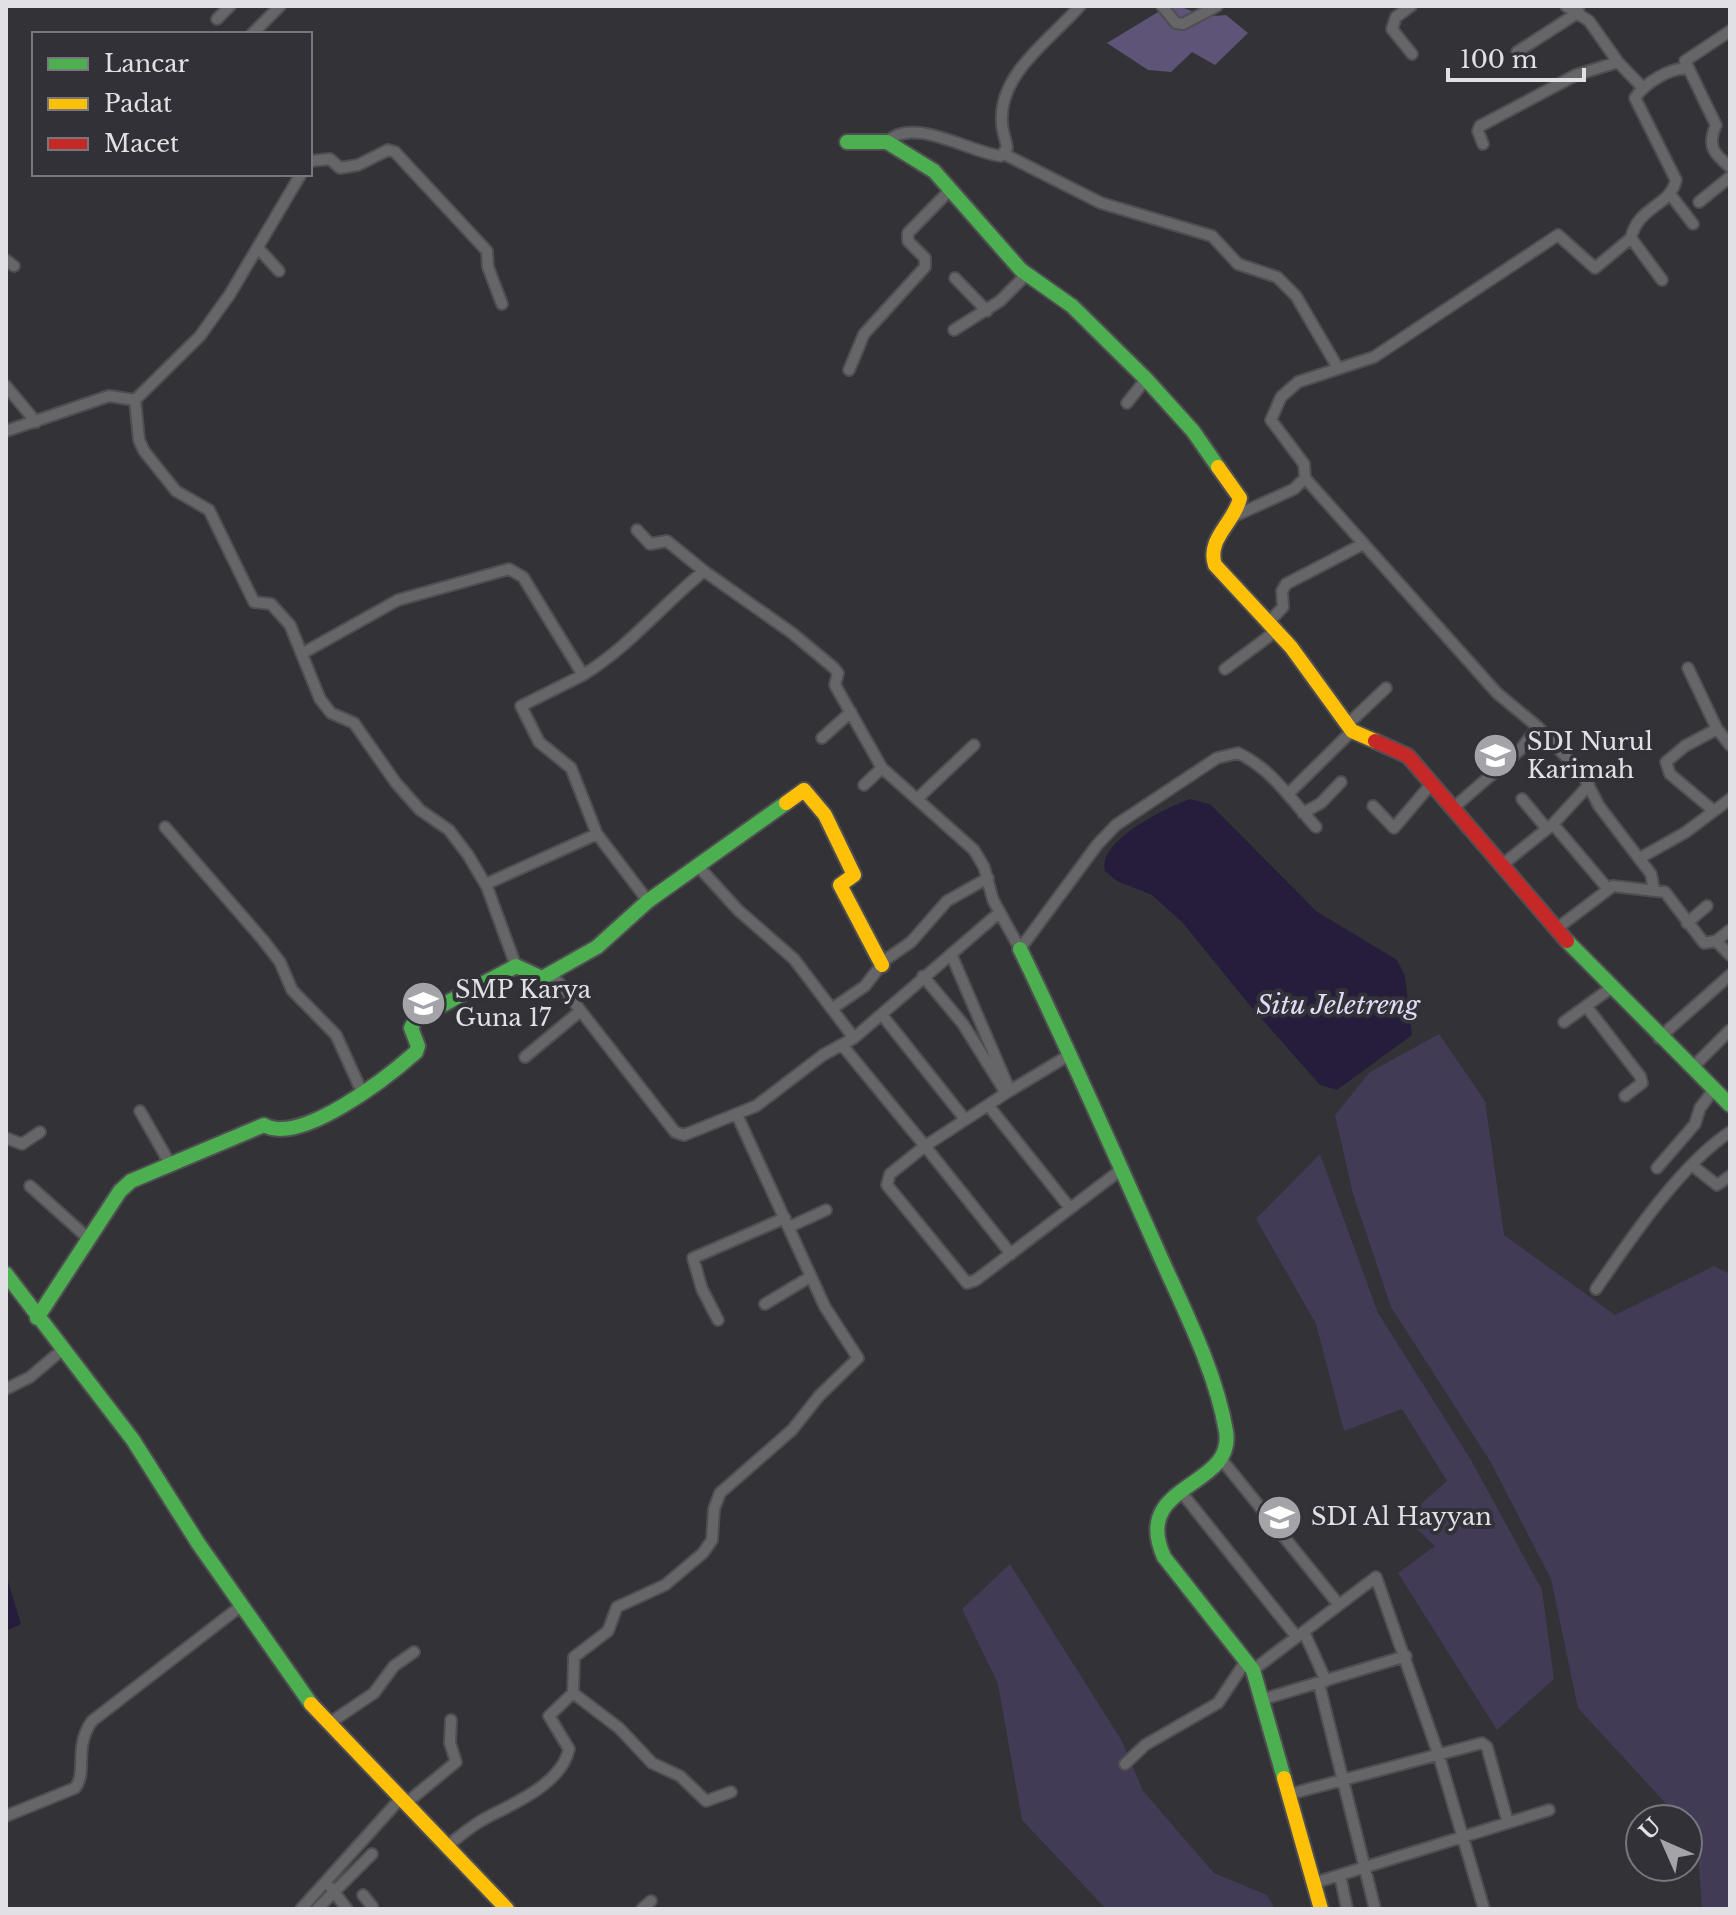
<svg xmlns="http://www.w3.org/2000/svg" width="1736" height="1915" font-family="'Libre Baskerville',serif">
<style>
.green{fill:#413b55}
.forest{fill:#5d5477}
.water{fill:#261d3d}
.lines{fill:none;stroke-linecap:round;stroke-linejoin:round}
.street-casing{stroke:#4f4e52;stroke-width:14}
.fast-casing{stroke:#4f4e52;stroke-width:18}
.slow-casing{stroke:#4f4e52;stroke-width:18}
.jam-casing{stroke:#4f4e52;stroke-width:18}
.street{stroke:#666668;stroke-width:10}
.fast{stroke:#4caf50;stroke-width:14}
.slow{stroke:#ffc107;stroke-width:14}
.jam{stroke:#c62828;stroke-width:14}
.labels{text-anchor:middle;stroke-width:8;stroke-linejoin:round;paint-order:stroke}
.poi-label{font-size:24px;fill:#e1e0e5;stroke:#323138;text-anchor:start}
.water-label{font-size:26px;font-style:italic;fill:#e0daf6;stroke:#323138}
</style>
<rect width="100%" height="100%" fill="#333237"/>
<!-- green -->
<path class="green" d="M1439 1034 1485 1101 1504 1235 1615 1315 1714 1266 1730 1274V1909H1702L1697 1840 1688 1829V1819H1680L1578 1708 1551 1579 1490 1461 1391 1307 1353 1194 1335 1115 1370 1072Z
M1320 1154 1378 1313 1471 1460 1542 1590 1554 1679 1497 1730 1398 1573 1435 1546 1405 1518 1447 1481 1402 1409 1344 1431 1316 1324 1256 1219Z
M1010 1564 1122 1741 1143 1791 1214 1873 1267 1895 1275 1909H1106L1022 1820 998 1684 962 1609Z"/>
<!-- forest -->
<path class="forest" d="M1168 6C1193 6 1195 19 1226 15L1248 33 1215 65 1192 52 1171 72 1148 70 1107 43Z"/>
<!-- water -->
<path class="water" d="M1190 799 1210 804 1316 911 1397 960 1405 976 1412 1035 1337 1090 1320 1085 1247 1002 1183 923 1152 895 1117 881 1105 871C1097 841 1167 807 1190 799Z
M6 1575 21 1624 6 1631Z"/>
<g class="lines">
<defs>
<path id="street" d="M1162 6 1176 23 1183 24 1217 6
M1411 6 1396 17 1392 29 1412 54
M217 19 230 6
M1730 31 1685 61 1716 125C1707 146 1713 153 1730 167
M252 34 280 6
M1517 52 1579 12
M1618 62 1643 88
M887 142C912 115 971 153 1001 156L1007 148C1006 139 1002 132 1002 123 998 74 1051 39 1080 6
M1483 144 1478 131 1480 126 1576 75 1618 62 1589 21 1566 6
M1004 154 1101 203 1212 236 1238 264 1277 277 1296 296 1338 368
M310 161 330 159 340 168 358 165 388 150 395 152 487 251 488 267 502 304
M1670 194 1693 224
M1699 202 1730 177
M1631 238C1638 206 1670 207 1676 180L1635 98C1645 83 1670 67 1688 69
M258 248 279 271
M6 260 14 266
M955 278 987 311
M954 330 1000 301 1027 274
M849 370 864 334 925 267V258L908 241V233L951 189
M6 386 36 422
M135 400 139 440 144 451 176 491 209 510 254 602 271 604 290 625 320 699 331 713 354 723 396 783 420 810 449 830 468 855 487 887 516 966
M1127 403 1146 379
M6 431 109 396 135 400 200 336 230 294 301 174
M1305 478 1497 693 1538 727 1583 775 1599 806 1651 874 1654 890
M1237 515 1294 489 1305 478 1304 464 1271 420 1281 397 1298 382 1374 357 1558 235 1595 268 1631 238 1662 280
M637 530 650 544 667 541 704 571
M1268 623 1283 607 1282 591 1286 584 1363 544
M303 653 398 600 509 569 523 577 583 675C630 646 662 605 704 571L792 633 834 668 838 673 835 685 882 768
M1688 668 1717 729 1730 745
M1225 669 1276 631
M583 675 521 706 539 742 571 768 597 834 648 901
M1347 725 1386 688
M822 738 851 712
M864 785 882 768 974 850 984 867 993 900 1020 949 1097 845 1116 825 1217 758 1238 753C1272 769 1291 800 1316 827
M1289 793 1352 731
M918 798 974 745
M1522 799 1547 829
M1373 806 1394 828 1432 783
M1452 809 1520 750 1538 727
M1714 811 1670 774 1666 762 1685 746 1717 729
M1303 813 1321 803 1341 782
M1553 824 1608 889
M165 827 263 940 280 962 292 990 336 1035 362 1092
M1640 858 1686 832 1730 799
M697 865 738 910 794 959 854 1038
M1502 865 1553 824 1589 785
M486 884 597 834
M1687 923 1707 906
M1556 929 1613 886 1665 892 1704 943 1716 941 1730 955
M1716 941 1730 930
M951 954 1007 1084
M552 974 675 1132 684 1135 756 1106 823 1055 854 1038 1000 912
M923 976 963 1024 1006 1093 988 1105 1070 1208
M1586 1006 1640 1076 1642 1083 1625 1096
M833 1008 865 986 885 960 911 942 947 901 988 878
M882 1015 964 1118
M1564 1022 1611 988
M1659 1038 1730 975
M842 1045 925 1146 890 1174 887 1185 967 1283 976 1280 1122 1169
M525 1057 579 1012
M1692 1068 1730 1030
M1006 1093 1071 1054
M988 1105 925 1146 1011 1254
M140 1111 169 1162
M6 1138 22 1144 40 1132
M1693 1166 1717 1185 1730 1176
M1657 1168 1695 1124 1700 1108 1715 1088
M30 1186 89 1239
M789 1227 826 1210
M1596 1289C1629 1241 1681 1164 1730 1132
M765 1304 810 1277
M718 1320 702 1289 693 1258 785 1218
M6 1389 30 1377 62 1350
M1222 1460 1339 1605
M1182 1493 1296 1636
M1304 1632 1326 1681
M1253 1670 1376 1577 1438 1753 1484 1909
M1319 1684 1375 1909
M573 1693 619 1728 652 1763 680 1776 706 1801 731 1792
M1264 1699 1406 1656
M328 1724 374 1693 394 1666 414 1652
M1125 1764 1145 1745 1218 1703 1246 1661
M1290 1794 1482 1743 1487 1747 1508 1823
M405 1804 456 1762 450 1743 451 1720
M6 1816 75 1788C88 1771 73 1748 92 1721L241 1606
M446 1847C459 1837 473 1824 488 1817 515 1803 562 1783 569 1749L549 1716 573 1693 574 1657 608 1631 617 1607 665 1585 703 1553 712 1540 714 1509 720 1493 792 1430 819 1396 858 1358 825 1307 737 1115
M1340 1875 1347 1909
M1314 1883 1549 1810
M331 1888 347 1909
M363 1895 372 1906 370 1909
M301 1909 400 1799
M317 1909 372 1854
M642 1909 651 1901"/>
<path id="fast" d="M847 142H887L934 171 1021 270 1072 306 1146 379 1193 431 1218 467
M1567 941 1730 1105
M1020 949C1068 1048 1112 1148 1157 1249 1182 1306 1215 1368 1226 1431 1236 1489 1130 1482 1164 1557L1253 1670 1284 1778
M6 1274 133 1440 198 1543 311 1704
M37 1318 120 1191 131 1181 264 1125C300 1146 388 1077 416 1052L418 1046 411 1028 416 1019 516 966 542 978 597 947 648 901 786 803"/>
<path id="slow" d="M1218 467 1240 498C1235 522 1206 539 1215 565L1291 647 1352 731 1375 741
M786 803 804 790 825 815 854 875 840 885 882 965
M311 1704 507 1909
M1284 1778 1321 1909"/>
<path id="jam" d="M1375 741 1408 756 1567 941"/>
</defs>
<!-- street casing -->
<use href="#street" class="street-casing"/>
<!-- fast casing -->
<use href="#fast" class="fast-casing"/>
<!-- slow casing -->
<use href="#slow" class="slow-casing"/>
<!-- jam casing -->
<use href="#jam" class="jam-casing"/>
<!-- street -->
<use href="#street" class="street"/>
<!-- fast -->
<use href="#fast" class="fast"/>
<!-- slow -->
<use href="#slow" class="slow"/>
<!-- jam -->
<use href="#jam" class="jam"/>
</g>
<!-- icons -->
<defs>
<symbol id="school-disc" viewBox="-11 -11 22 22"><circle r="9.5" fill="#a4a3a8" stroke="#323138"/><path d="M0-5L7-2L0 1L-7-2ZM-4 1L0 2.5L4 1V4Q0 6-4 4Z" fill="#fff"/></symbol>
</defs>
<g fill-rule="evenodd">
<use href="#school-disc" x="1470" y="730" width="51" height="51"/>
<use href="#school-disc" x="398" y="978" width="51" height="51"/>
<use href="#school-disc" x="1254" y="1492" width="51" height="51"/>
</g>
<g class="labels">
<!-- poi labels -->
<g class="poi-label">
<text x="1527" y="750">SDI Nurul<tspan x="1527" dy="28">Karimah</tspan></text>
<text x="455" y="998">SMP Karya<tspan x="455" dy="28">Guna 17</tspan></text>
<text x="1311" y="1525">SDI Al Hayyan</text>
</g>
<!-- water labels -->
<g class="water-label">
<text x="1338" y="1014">Situ Jeletreng</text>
</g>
</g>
<!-- border -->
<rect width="1736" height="1915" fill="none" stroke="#e1e0e5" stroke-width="16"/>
<!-- legend -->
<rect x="32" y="32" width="280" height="144" fill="#323138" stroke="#78777d" stroke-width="2"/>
<rect x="48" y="58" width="40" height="12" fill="#4caf50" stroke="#78777d" stroke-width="2"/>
<text x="104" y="72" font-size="24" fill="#e1e0e5">Lancar</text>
<rect x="48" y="98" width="40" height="12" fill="#ffc107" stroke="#78777d" stroke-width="2"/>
<text x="104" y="112" font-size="24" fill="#e1e0e5">Padat</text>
<rect x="48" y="138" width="40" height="12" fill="#c62828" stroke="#78777d" stroke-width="2"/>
<text x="104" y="152" font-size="24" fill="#e1e0e5">Macet</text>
<!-- north arrow -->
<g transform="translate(1664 1843) rotate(315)"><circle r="38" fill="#323138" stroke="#78777d" stroke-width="2"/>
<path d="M0-6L14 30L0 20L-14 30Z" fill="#a4a3a8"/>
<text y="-12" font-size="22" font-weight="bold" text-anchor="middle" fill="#e1e0e5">U</text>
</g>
<!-- scale -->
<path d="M1448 68v12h136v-12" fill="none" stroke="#e1e0e5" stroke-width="4"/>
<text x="1460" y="68" font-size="24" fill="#e1e0e5" stroke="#323138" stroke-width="6" paint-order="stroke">100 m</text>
</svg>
